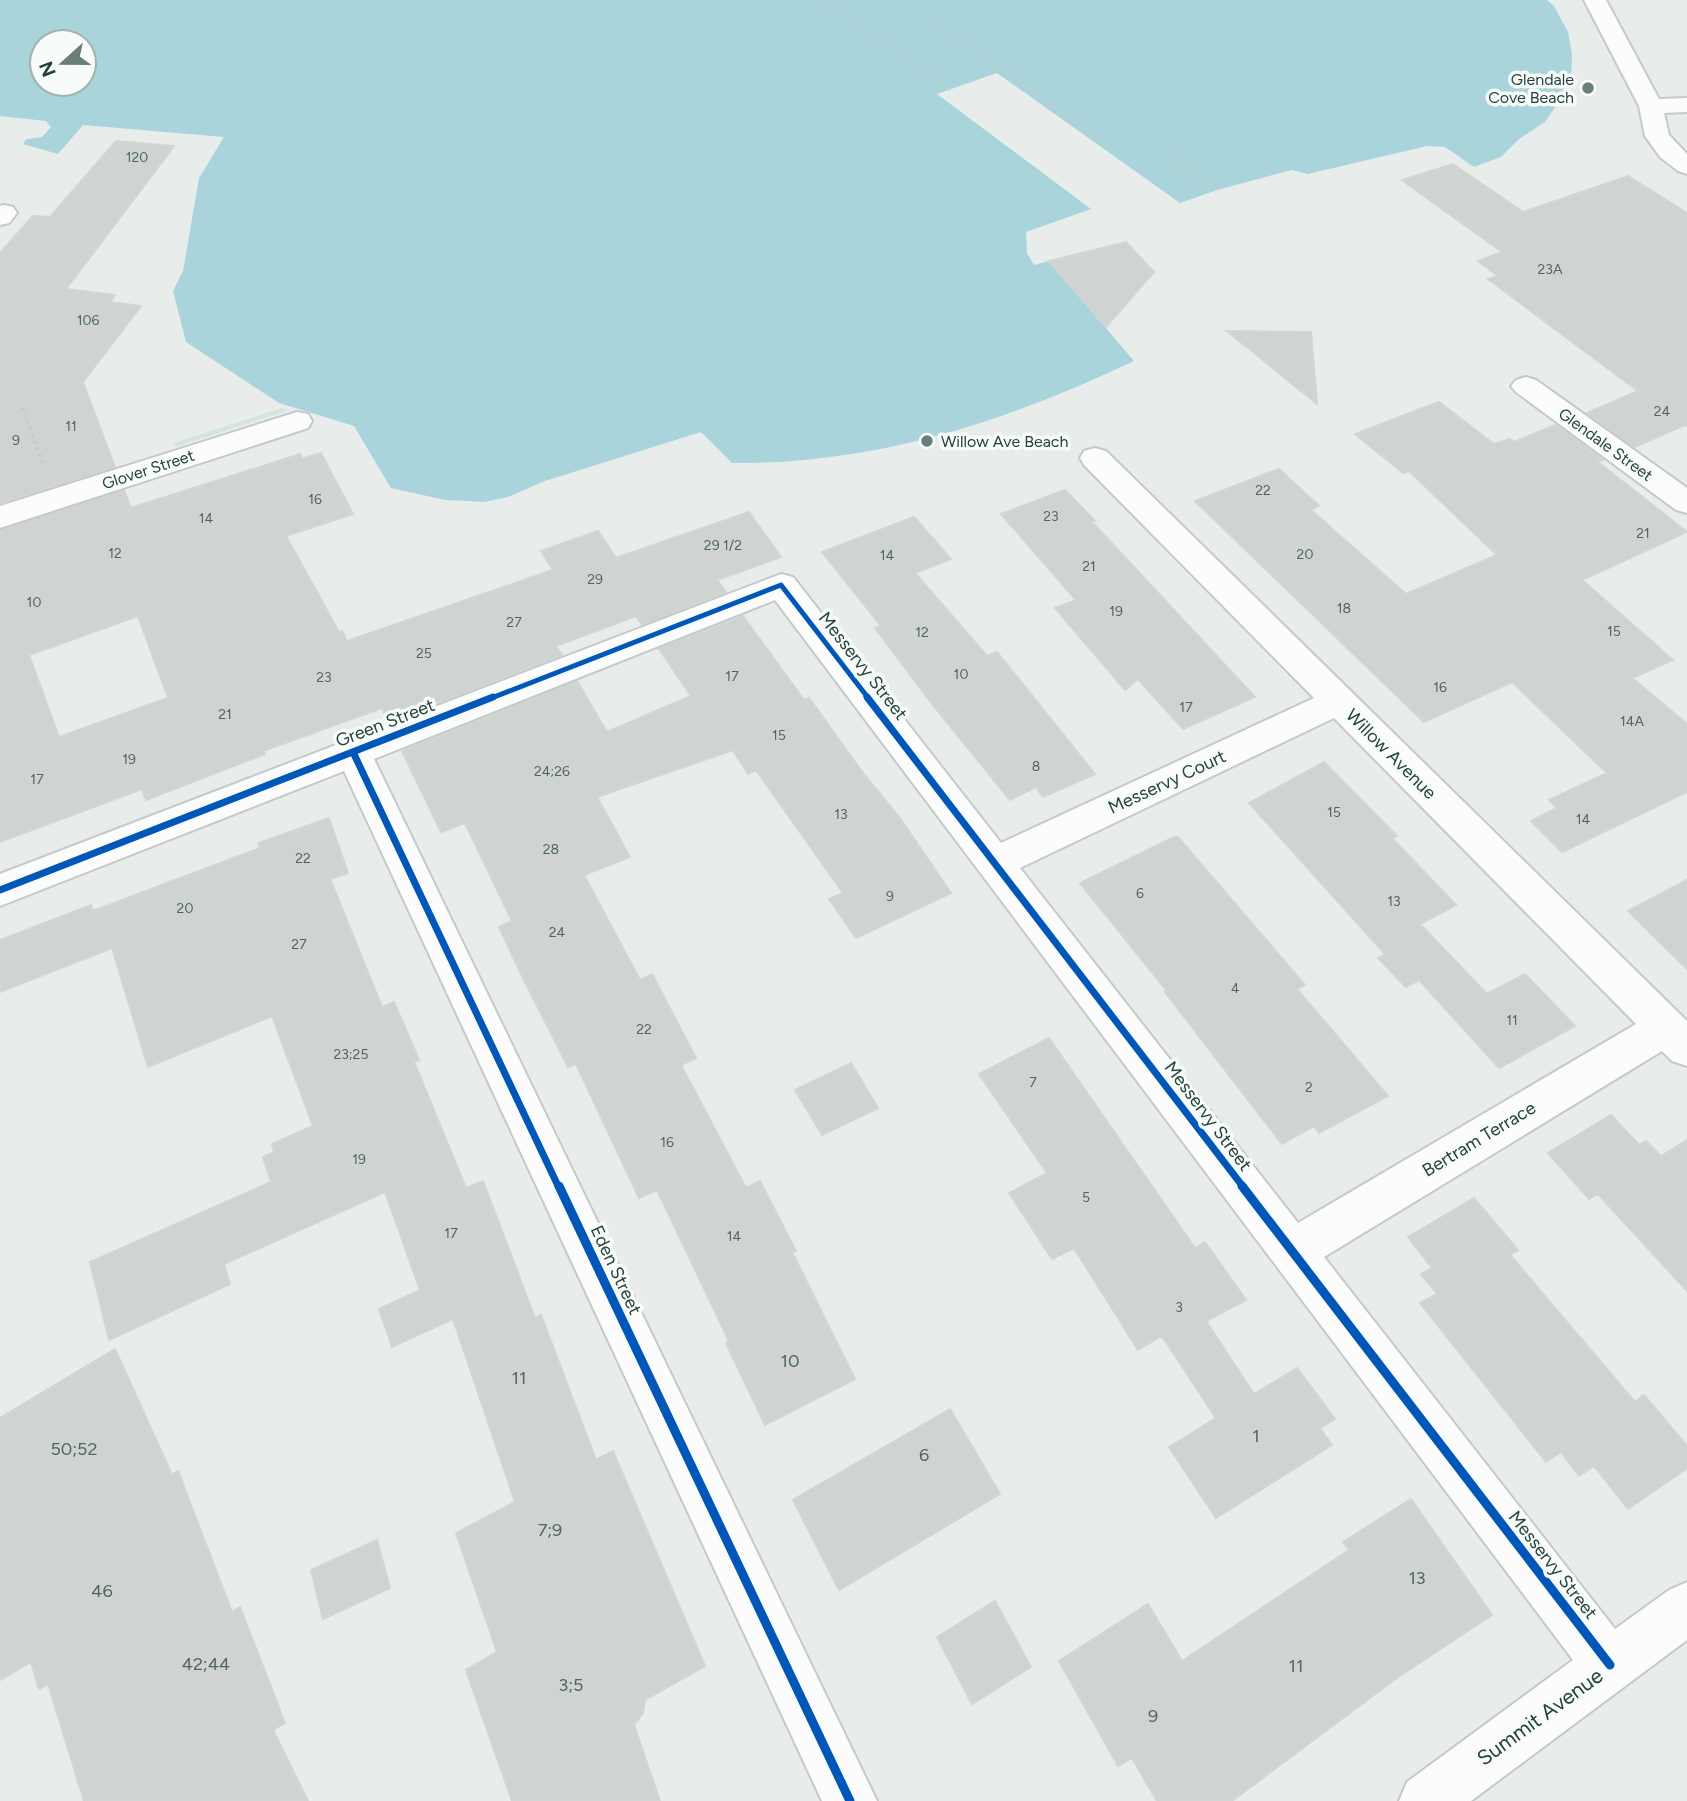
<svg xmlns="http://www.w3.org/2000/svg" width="1687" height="1801" font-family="Figtree,sans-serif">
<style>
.green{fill:#d1e6d8}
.water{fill:#a9d4db;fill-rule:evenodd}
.pier{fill:#e8edeb}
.building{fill:#cfd4d2;stroke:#d1d6d4;stroke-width:2;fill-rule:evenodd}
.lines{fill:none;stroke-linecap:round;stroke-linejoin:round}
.minor-casing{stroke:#c5cac8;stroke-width:4}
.path-far1{stroke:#c3ccca;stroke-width:2.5;stroke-dasharray:2.5 3.5;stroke-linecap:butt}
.path{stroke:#c3ccca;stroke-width:3.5;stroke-dasharray:2.5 4.5;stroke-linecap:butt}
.minor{fill:#fcfcfc;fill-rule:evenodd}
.cycleway-far2-casing{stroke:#f7fbf9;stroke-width:9}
.cycleway-far1-casing{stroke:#f7fbf9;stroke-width:11}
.cycleway-casing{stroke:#f7fbf9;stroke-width:13}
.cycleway-far2{stroke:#0057b8;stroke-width:5}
.cycleway-far1{stroke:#0057b8;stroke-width:7}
.cycleway{stroke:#0057b8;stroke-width:9}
.poi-dot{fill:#697e78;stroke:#f7fbf9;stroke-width:2.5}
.labels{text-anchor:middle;stroke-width:7;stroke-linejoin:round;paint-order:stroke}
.number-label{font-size:14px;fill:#506761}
.far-poi-label{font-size:16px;fill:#24423a;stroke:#f7fbf9;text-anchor:end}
.far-street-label{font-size:16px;fill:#24423a;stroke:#f7fbf9}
.street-label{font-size:18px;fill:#24423a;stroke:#f7fbf9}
.near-number-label{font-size:18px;fill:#506761}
.near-street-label{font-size:21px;fill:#24423a;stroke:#f7fbf9}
</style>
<rect width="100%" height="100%" fill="#e8edeb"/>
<!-- green -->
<path class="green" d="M282 408 289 410 175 447 174 443Z"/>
<!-- water -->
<path class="water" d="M0 0H1547L1554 6 1568 32 1572 55 1571 84 1545 122 1519 139 1501 157 1474 167 1445 147 1427 146 1308 174 1292 170 1217 190 1180 203 997 73 937 94 1091 209 1026 232 1027 253 1034 265 1049 261 1134 361C1005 422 876 464 732 463L701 432 545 481 508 497 484 502 445 500 391 488 354 426 279 403 186 342 173 291 183 271 199 178 224 137 83 125 58 154 23 144 31 133 0 130ZM42 42H84V84H42Z"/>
<!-- pier -->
<path class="pier" d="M0 116 46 121 51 127 42 137 21 140 25 135 0 134Z"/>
<!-- building -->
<path class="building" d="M116 141 174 146 66 289 115 295 110 302 141 306 83 382 115 467 0 503V253L33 216 50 217Z
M1453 164 1523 212 1628 176 1687 213V426L1685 425 1634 447 1587 413 1638 391 1488 279 1498 276 1478 261 1502 252 1402 180Z
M1126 242 1154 272 1106 327 1049 261Z
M1227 331 1311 332 1317 404Z
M1439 402 1494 444 1510 439 1514 442 1556 425 1603 460 1598 462 1687 532 1582 580 1673 660 1632 678 1687 724V792L1562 852 1531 821 1557 808 1549 800 1607 773 1512 682 1424 722 1195 501 1279 469 1319 506 1311 510 1406 594 1497 555 1409 471 1403 473 1355 434Z
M321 453 353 514 286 536 339 632 342 631 347 641 553 570 541 551 598 531 616 558 749 512 781 557 717 580 726 592 642 625 636 616 556 646 562 655 389 722 382 708 263 751 265 754 146 800 142 789 0 842V530L124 490 131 508 300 454 302 459ZM138 616 168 698 59 737 29 655Z
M1065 490 1095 521 1092 522 1255 697 1183 729 1138 679 1125 690 1055 608 1076 600 1001 514Z
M914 517 951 559 915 573 987 656 997 652 1095 774 1043 797 1036 787 1010 800 932 704 875 628 881 626 822 552Z
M743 616 804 700 809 698 863 773 900 818 951 893 856 938 829 899 843 893 756 770 748 774 733 750 597 797 630 857 584 875 640 980 652 974 696 1058 681 1065 746 1188 760 1181 796 1251 792 1252 855 1379 765 1425 726 1343 729 1341 657 1190 639 1198 576 1064 568 1067 522 976 499 927 512 921 465 823 441 832 402 751 577 681 607 732 691 696 659 649Z
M1324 762 1397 836 1392 838 1456 905 1420 924 1487 994 1525 974 1575 1026 1499 1068 1419 980 1406 987 1378 958 1385 954 1249 803Z
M329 818 348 873 330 879 382 1007 394 1002 419 1060 414 1062 466 1188 483 1181 535 1318 541 1315 596 1460 613 1451 705 1666 645 1700 643 1713 634 1725 660 1801H512L466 1670 497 1652 456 1533 515 1502 453 1319 392 1347 379 1309 420 1290 385 1192 224 1264 230 1284 109 1340 90 1262 271 1182 263 1157 274 1152 272 1144 313 1126 272 1016 148 1067 112 948 0 992V940L91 905 93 911 260 848 258 843Z
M1174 837H1178L1305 985 1297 989 1388 1096 1319 1133 1314 1126 1282 1144 1165 992 1167 991 1080 883Z
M1687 880V969L1628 911Z
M1049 1038 1195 1248 1205 1242 1246 1300 1206 1321 1254 1394 1297 1368 1335 1419 1320 1428 1332 1445 1216 1518 1169 1447 1216 1418 1162 1336 1138 1350 1074 1248 1052 1259 1009 1193 1047 1173 979 1074Z
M851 1063 878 1108 822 1135 795 1090Z
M1611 1115 1639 1145 1646 1141 1661 1156 1687 1140V1291L1598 1194 1589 1199 1548 1153Z
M1474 1198 1518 1250 1510 1255 1635 1402 1644 1395 1687 1446V1468L1628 1509 1594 1466 1579 1476 1561 1452 1546 1462 1420 1303 1437 1294 1421 1274 1432 1268 1408 1237Z
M115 1349 172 1475 178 1471 232 1612 240 1607 285 1723 273 1730 308 1801H84L48 1684 39 1689 31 1662 0 1680V1418Z
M950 1409 1000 1494 839 1590 793 1500Z
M1411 1499 1492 1615 1398 1677 1232 1801H1157L1132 1758 1118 1766 1059 1661 1148 1604 1182 1661 1349 1550 1343 1542Z
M377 1540 390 1588 323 1619 311 1570Z
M995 1601 1031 1667 972 1704 937 1637Z"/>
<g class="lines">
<defs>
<path id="minor" d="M1584 0H1606L1659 99 1687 98V112L1664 113 1669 135 1687 154V174L1678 171 1660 157 1645 136 1639 106Z
M4 205 13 207 17 213 9 223 0 225V206Z
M1526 377 1536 380 1687 488V513L1676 510 1516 392 1511 386 1516 380Z
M297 412 308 414 312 421 308 428 0 528V506Z
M1095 448 1106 451 1687 1021V1066L1672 1061 1662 1051 1324 1257 1615 1629 1669 1590 1687 1582V1640L1471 1801H1399L1407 1782 1573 1660 775 600 374 759 877 1801H822L344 771 0 906V874L781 574 793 577 1001 843 1314 698 1084 465 1080 458 1084 451ZM1334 718 1636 1024 1298 1223 1020 868Z"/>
</defs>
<!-- minor casing -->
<use href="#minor" class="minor-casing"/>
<!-- path-far1 -->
<path class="path-far1" d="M819 0 935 79
M935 22 1113 147
M934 78 950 90
M1173 154 1213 183
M1162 159 1211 192
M1210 181 1221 189"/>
<!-- path -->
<path class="path" d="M22 408 44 466"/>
<!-- minor -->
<use href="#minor" class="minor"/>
<defs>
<path id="cycleway-far2" d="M489 699 781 585 869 699"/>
<path id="cycleway-far1" d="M867 697 1244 1188
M353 752 559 1188
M0 890 493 697"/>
<path id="cycleway" d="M559 1186 850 1801
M1242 1186 1610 1665"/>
</defs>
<!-- cycleway-far2 casing -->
<use href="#cycleway-far2" class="cycleway-far2-casing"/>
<!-- cycleway-far1 casing -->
<use href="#cycleway-far1" class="cycleway-far1-casing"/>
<!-- cycleway casing -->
<use href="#cycleway" class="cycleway-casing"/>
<!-- cycleway-far2 -->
<use href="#cycleway-far2" class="cycleway-far2"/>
<!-- cycleway-far1 -->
<use href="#cycleway-far1" class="cycleway-far1"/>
<!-- cycleway -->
<use href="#cycleway" class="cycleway"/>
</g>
<!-- markers -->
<g class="poi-dot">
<circle cx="1588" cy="88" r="7"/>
<circle cx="927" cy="441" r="7"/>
</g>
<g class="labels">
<!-- number labels -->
<g class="number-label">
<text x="137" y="162">120</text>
<text x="1550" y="274">23A</text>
<text x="88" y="325">106</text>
<text x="1662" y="416">24</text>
<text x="71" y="431">11</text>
<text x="16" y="445">9</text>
<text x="1263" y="495">22</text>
<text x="315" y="504">16</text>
<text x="1051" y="521">23</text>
<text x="206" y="523">14</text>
<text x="1643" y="538">21</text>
<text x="723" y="550">29 1/2</text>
<text x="115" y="558">12</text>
<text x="1305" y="559">20</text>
<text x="887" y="560">14</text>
<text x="1089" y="571">21</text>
<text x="595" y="584">29</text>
<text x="34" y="607">10</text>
<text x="1344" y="613">18</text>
<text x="1116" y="616">19</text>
<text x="514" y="627">27</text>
<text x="1614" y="636">15</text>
<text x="922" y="637">12</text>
<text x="424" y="658">25</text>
<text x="961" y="679">10</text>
<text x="732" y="681">17</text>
<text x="324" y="682">23</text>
<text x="1440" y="692">16</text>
<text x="1186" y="712">17</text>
<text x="225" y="719">21</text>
<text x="1632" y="726">14A</text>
<text x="779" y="740">15</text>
<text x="129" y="764">19</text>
<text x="1036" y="771">8</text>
<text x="552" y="776">24;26</text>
<text x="37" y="784">17</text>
<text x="1334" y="817">15</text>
<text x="841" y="819">13</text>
<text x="1583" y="824">14</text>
<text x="551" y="854">28</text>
<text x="303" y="863">22</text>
<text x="1140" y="898">6</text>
<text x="890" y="901">9</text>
<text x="1394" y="906">13</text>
<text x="185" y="913">20</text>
<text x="557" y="937">24</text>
<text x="299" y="949">27</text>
<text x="1235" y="993">4</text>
<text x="1512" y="1025">11</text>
<text x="644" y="1034">22</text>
<text x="351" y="1059">23;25</text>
<text x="1033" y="1087">7</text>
<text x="1309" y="1092">2</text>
<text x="667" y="1147">16</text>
<text x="359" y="1164">19</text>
<text x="1086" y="1202">5</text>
<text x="451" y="1238">17</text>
<text x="734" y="1241">14</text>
<text x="1179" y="1312">3</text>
</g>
<!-- far-poi labels -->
<g class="far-poi-label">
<text x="1574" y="85">Glendale<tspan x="1574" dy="18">Cove Beach</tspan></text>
<text x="941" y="447" text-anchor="start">Willow Ave Beach</text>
</g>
<!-- far-street labels -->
<g class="far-street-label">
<text transform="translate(1606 444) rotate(36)" y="6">Glendale Street</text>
<text transform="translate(148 469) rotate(-18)" y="6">Glover Street</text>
</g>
<!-- street labels -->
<g class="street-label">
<text transform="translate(863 666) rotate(52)" y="6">Messervy Street</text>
<text transform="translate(385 723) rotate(-21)" y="6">Green Street</text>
<text transform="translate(1391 754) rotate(45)" y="6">Willow Avenue</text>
<text transform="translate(1167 782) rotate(-25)" y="6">Messervy Court</text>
<text transform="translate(1208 1116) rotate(53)" y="6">Messervy Street</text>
<text transform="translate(1479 1139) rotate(-31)" y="6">Bertram Terrace</text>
<text transform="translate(616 1270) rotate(65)" y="6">Eden Street</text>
<text transform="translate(1553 1565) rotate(52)" y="6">Messervy Street</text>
</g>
<!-- near-number labels -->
<g class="near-number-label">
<text x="790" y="1367">10</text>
<text x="519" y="1384">11</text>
<text x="1256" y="1442">1</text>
<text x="74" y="1455">50;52</text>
<text x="924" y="1461">6</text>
<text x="550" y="1536">7;9</text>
<text x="1417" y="1584">13</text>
<text x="102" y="1597">46</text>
<text x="206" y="1670">42;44</text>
<text x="1296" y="1672">11</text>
<text x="571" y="1691">3;5</text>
<text x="1153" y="1722">9</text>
</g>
<!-- near-street labels -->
<g class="near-street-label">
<text transform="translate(1540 1717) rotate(-36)" y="7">Summit Avenue</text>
</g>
</g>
<!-- north arrow -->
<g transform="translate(63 63) rotate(249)"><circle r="33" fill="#f7fbf9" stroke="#a3b1ad" stroke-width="2"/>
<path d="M0-5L12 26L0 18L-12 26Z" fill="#697e78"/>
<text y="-10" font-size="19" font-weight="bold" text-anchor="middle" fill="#24423a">N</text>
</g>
</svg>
